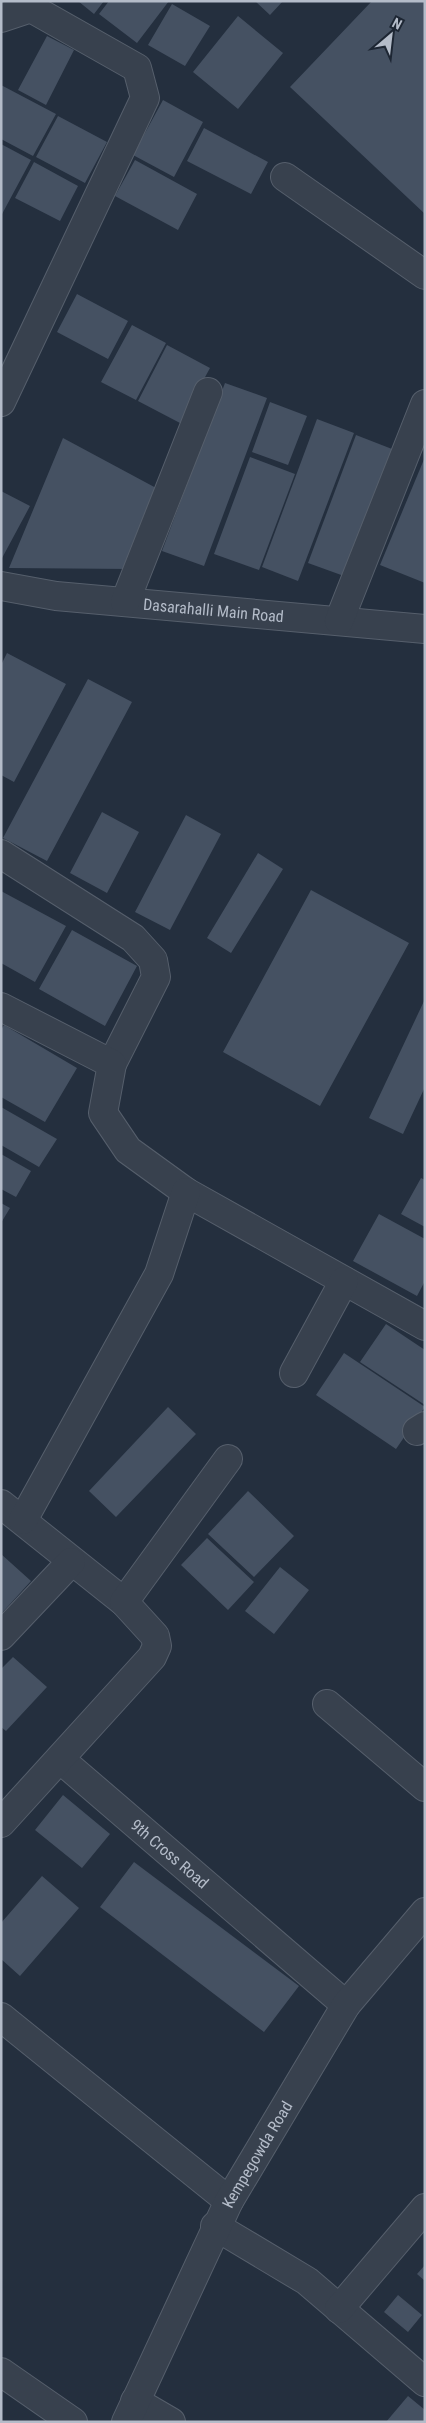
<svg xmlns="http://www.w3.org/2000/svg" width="426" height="2423" font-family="'Roboto Condensed',sans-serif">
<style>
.building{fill:#455162}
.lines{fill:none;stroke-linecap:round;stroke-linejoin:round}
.minor-casing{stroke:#565f6c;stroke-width:30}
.minor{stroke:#38414e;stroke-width:28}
.labels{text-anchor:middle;stroke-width:4.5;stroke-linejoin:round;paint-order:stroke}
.street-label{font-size:16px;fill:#b4bcc9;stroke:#1d2633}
</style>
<rect width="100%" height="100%" fill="#242f3e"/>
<!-- building -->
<path class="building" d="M78 1H104L94 14Z
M109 1H169L137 43 99 14Z
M255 1H283L270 15Z
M372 1H425V214L290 87Z
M172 4 210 26 185 66 148 45Z
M238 16 283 53 238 109 193 72Z
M47 36 74 50 46 105 18 90Z
M1 85 56 114 33 156 1 139Z
M163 100 203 122 174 177 133 155Z
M58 116 107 142 85 183 36 157Z
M204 128 268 162 251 194 187 161Z
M1 144 31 160 1 216Z
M135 160 197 194 178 230 115 196Z
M34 162 78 186 60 221 15 198Z
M77 294 128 321 108 359 57 332Z
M132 325 166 343 136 400 101 382Z
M167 345 210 368 180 423 138 401Z
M225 383 267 398 204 566 162 551Z
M270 402 307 416 288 465 252 452Z
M317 419 354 433 298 581 262 567Z
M356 435 392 449 344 576 308 563Z
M63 438 158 489 132 569 9 568Z
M250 457 295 474 259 570 214 554Z
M425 457V583L380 565Z
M1 491 30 506 1 560Z
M7 653 66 684 14 782 1 775V665Z
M88 679 132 702 47 861 3 838Z
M102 812 139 832 107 893 70 873Z
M186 815 221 834 170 930 135 912Z
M258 853 283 869 231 953 207 938Z
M311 890 409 943 320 1106 223 1052Z
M1 891 66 926 35 982 1 963Z
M72 930 137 966 105 1026 39 989Z
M425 999V1087L403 1134 369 1118Z
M4 1025 77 1068 45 1122 1 1097V1030Z
M1 1107 57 1139 39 1167 1 1145Z
M1 1154 31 1171 16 1197 1 1189Z
M421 1178 425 1180V1227L401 1214Z
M1 1203 10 1208 1 1223Z
M379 1214 425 1239V1281L417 1296 353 1261Z
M386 1324 425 1350V1405L360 1362Z
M344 1353 425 1407 396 1449 316 1395Z
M168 1407 196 1434 116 1517 89 1491Z
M248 1491 294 1536 254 1577 208 1534Z
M207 1538 254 1582 228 1610 181 1565Z
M1 1554 31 1581 1 1614Z
M280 1567 309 1590 274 1634 245 1611Z
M13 1657 47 1687 6 1731 1 1727V1669Z
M63 1795 110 1834 82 1868 35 1830Z
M134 1862 299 1986 264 2032 100 1907Z
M42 1876 79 1908 20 1976 1 1959V1923Z
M425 2265V2281L417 2274Z
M398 2295 422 2315 408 2332 384 2312Z
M408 2396 425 2410V2422H386Z"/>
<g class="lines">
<defs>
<g id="minor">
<path d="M1 18 31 8 137 68 145 98 1 402"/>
<path d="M285 177 425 275"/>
<path id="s1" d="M1 586 56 596 425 629"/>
<path d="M125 602 208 392"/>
<path d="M339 621 425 404"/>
<path d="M1 854 133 938 153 960 156 977 112 1064"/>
<path d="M1 1007 112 1064 103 1113 128 1150 186 1192 425 1326"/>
<path d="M294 1373 344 1281"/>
<path d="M417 1431 425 1426"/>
<path d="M1 1504 124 1602"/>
<path d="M23 1520 159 1274 186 1192"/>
<path d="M1 1636 71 1562"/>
<path d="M327 1704 425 1787"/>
<path id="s2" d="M60 1759 346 2005"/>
<path d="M1 1823 152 1657 157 1646 155 1636 124 1602 228 1459"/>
<path d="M1 2017 229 2201"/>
<path d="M215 2226 307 2281 425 2382"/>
<path d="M339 2309 425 2208"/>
<path d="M1 2372 73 2422"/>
<path d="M135 2401 171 2422"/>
<path id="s3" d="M126 2422 229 2201 346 2005 425 1912"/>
</g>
</defs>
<!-- minor casing -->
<use href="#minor" class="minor-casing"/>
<!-- minor -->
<use href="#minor" class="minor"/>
</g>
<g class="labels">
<!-- street labels -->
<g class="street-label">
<text dy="6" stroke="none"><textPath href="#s1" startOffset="214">Dasarahalli Main Road</textPath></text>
<text dy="6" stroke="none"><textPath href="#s2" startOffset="145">9th Cross Road</textPath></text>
<text dy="6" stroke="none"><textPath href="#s3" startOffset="298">Kempegowda Road</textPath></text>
</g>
</g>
<!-- border -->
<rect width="426" height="2423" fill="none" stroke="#b4bcc9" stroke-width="5"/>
<!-- north arrow -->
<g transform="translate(391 35) rotate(28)" stroke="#1d2633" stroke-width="4" paint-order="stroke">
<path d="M0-4L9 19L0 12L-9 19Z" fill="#b4bcc9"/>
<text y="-8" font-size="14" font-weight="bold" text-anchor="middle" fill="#b4bcc9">N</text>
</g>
</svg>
